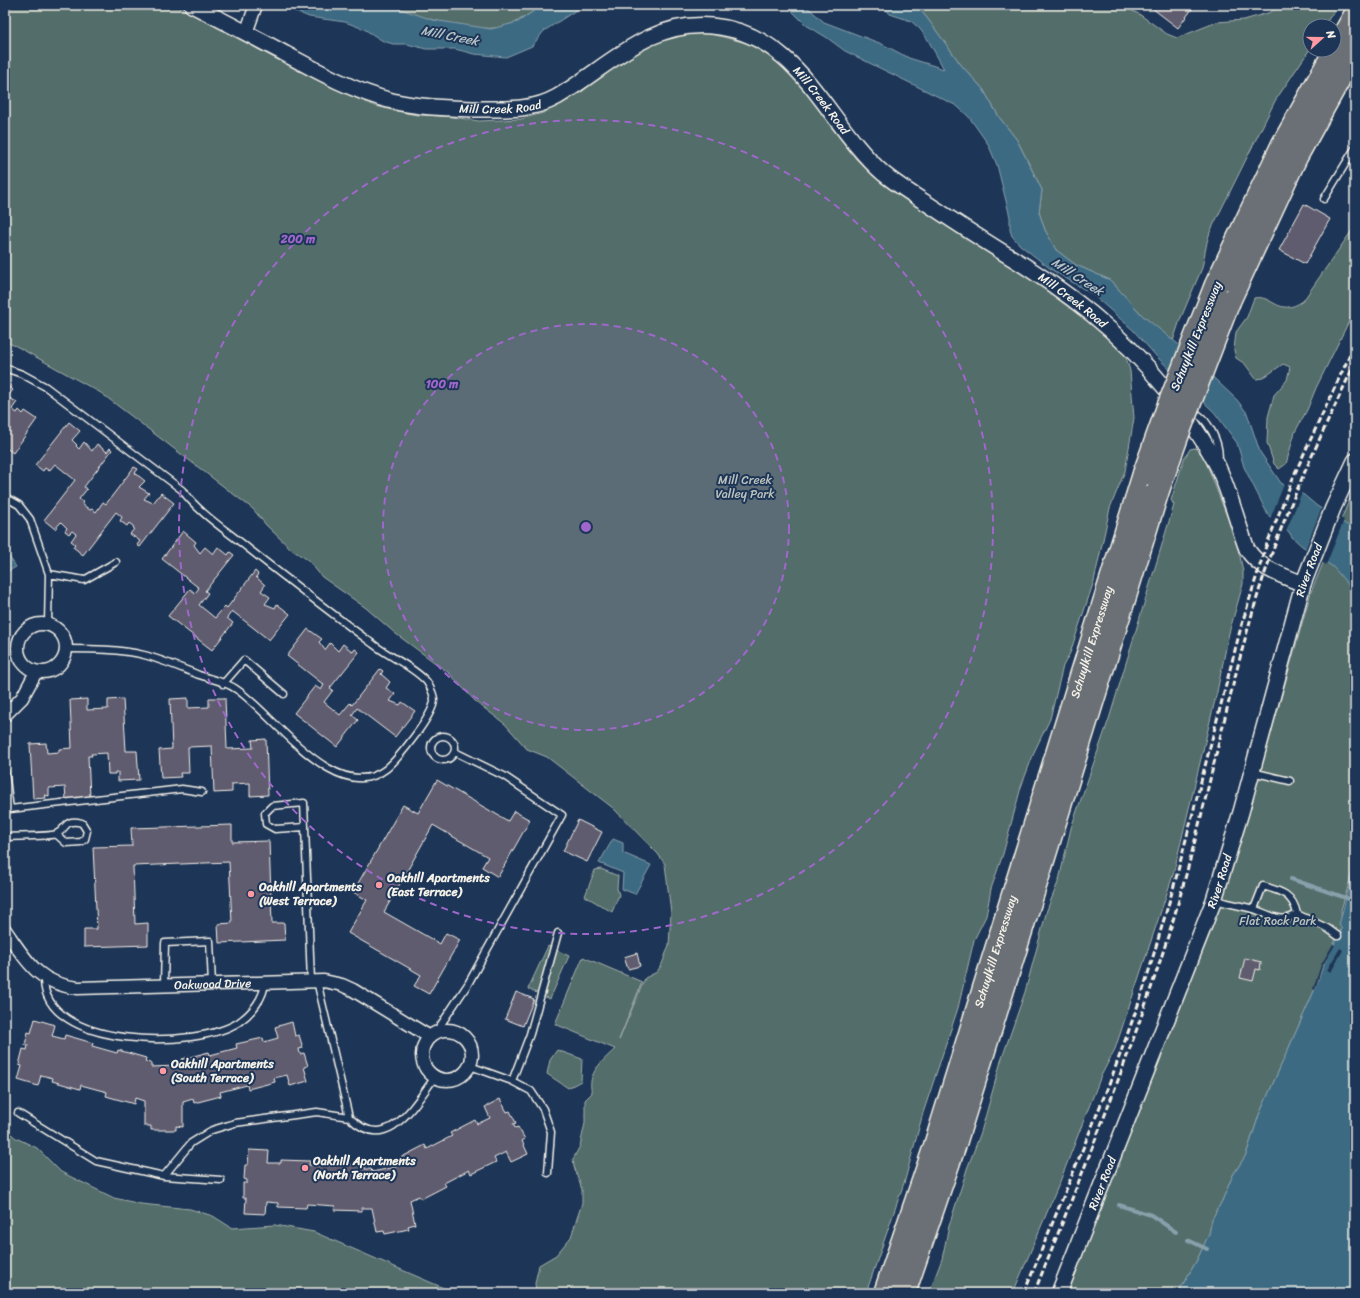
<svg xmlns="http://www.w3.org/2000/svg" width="1360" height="1298" font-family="Sriracha,sans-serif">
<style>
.green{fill:#536d6b;stroke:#a4afaa}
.water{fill:#3e6a83;stroke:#87a0ab}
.pier{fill:#1d3557}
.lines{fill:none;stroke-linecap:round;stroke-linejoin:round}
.stream{stroke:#87a0ab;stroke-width:4}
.building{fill:#605b70;stroke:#f4f1e8}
.service-casing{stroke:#f4f1e8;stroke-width:9}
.minor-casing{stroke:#f4f1e8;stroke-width:15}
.tertiary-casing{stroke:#f4f1e8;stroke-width:18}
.motorway-casing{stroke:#f4f1e8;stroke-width:25}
.service{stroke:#1d3557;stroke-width:6}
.minor{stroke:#1d3557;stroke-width:12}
.tertiary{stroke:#1d3557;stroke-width:15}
.motorway{stroke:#6a7074;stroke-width:22}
.rail{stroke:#f4f1e8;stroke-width:3;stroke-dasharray:6 3;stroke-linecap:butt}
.motorway-bridge-casing{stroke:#f4f1e8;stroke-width:25;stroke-linecap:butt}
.motorway-bridge{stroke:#6a7074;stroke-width:22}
.ring{fill:none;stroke:#9f67cb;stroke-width:2;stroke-dasharray:7 5}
.poi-dot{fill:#ff9aa2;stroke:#1d3557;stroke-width:1.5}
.labels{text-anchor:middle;stroke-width:4;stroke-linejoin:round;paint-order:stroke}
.street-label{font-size:12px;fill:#f4f1e8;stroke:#1d3557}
.park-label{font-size:12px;fill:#bcc3bc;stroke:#1d3557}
.poi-label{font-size:12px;font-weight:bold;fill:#f4f1e8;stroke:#1d3557;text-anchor:start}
.water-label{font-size:13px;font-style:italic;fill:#b4c2c5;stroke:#1d3557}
.centre{fill:#9f67cb;stroke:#1d3557;stroke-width:2}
.ring-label{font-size:12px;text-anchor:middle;font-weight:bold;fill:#9f67cb;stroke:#1d3557;stroke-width:4;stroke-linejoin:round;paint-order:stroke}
</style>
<rect width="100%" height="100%" fill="#1d3557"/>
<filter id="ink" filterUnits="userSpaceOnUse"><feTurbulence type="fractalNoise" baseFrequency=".025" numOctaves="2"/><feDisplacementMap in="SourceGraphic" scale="8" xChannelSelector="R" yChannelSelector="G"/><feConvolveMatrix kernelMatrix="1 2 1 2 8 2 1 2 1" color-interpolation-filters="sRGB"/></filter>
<g filter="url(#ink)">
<!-- green -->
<path class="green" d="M5 5H175L297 70 375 106 416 115 446 116 479 121 521 119 543 113 583 91 604 72 626 58 659 41 700 31 750 44 771 56 794 78 837 131 855 158 880 182 1021 272 1109 337 1125 354 1130 371 1134 418 1125 471 1110 508 1094 581 1070 653 1063 666 1050 719 1035 750 1021 787 1003 854 991 889 986 916 974 940 958 1008 923 1113 905 1180 866 1293H536L535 1283 539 1265 556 1255 571 1237 582 1203V1190L574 1166 573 1159 580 1146 585 1123V1100L592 1093C586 1073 603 1061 615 1049L555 1024 583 957 642 982 619 1040 645 978 657 972 662 964 669 945 671 913 665 864 658 854 613 808 547 757 527 749 505 724 476 702 449 673 396 634 366 608 322 577 308 560 292 550 266 525 253 509 101 393 16 346 5 342Z
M389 5H542C529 14 518 23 502 27 473 33 416 17 389 5Z
M916 5 1122 6 1139 14 1167 34 1177 38 1217 22 1244 20 1268 13 1283 5H1338L1324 26H1310V49L1275 101 1210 232 1207 242 1202 268 1180 320 1173 341 1143 316 1110 280 1076 265 1056 250 1045 230 1039 212 1042 190 1017 140 999 117 983 89 962 66 927 18Z
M1355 226V309L1316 388 1307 410 1295 432 1286 464 1279 469 1274 464 1267 443 1268 417 1274 395 1287 380 1290 367 1283 364 1263 378 1256 379 1245 364 1236 358 1234 350 1236 332 1247 317 1254 298C1273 294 1278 318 1303 301Z
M1195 448 1204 457 1228 519 1239 552 1243 571V584L1229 633 1217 692 1173 875 1115 1049 1101 1076 1059 1184 1013 1293H929L942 1259 949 1226 967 1169 981 1132 1001 1061 1025 992 1047 910 1059 880 1071 828 1109 719 1174 505 1171 500 1184 459 1190 449Z
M1355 486V863L1341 910 1342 928 1323 966 1315 989 1259 1115 1246 1155 1233 1175 1222 1201 1212 1219 1209 1234 1197 1260 1178 1293H1067L1155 1068 1211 931 1237 853 1311 592Z
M601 869 618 876 617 888 619 895 612 912 585 896 595 870Z
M548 946 569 956 550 999 528 989Z
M557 1050 582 1059 581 1081 568 1088 547 1074 550 1060Z
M5 1124 10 1133 16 1138 37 1148 61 1172 114 1198 141 1204 190 1209 213 1216 232 1228 275 1225 314 1232 446 1289 465 1293H5Z"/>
<!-- water -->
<path class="water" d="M280 5H389L433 20 491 29 518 22 542 5H584L544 31 532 46 506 57 474 54 455 49H426L407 44H393L383 41 364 29 345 22 309 17Z
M786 5H805L824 22 882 44 909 58 944 69 928 40 920 29 911 21 890 14 882 5H916L927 18 962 66 983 89 999 117 1017 140 1042 190 1039 212 1045 230 1056 250 1076 265 1110 280 1143 316 1178 344 1237 400 1247 413 1260 452 1281 483 1304 495 1317 506 1355 530V593L1333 567 1302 546 1292 537 1289 532 1268 515 1244 467 1237 443 1215 413 1157 357 1133 330 1092 294 1052 270 1020 245 1012 236 1010 230V217L997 165 988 144 969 117 957 106 845 51 826 37 806 25Z
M5 550 16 567 5 573Z
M613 839 623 843V853L651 865 635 894 622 889 623 873 599 863Z
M1355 863V1293H1178L1197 1260 1209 1234 1212 1219 1222 1201 1233 1175 1246 1155 1259 1115 1315 989 1323 966 1342 929 1339 925Z"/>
<!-- pier -->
<path class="pier" d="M1285 482 1302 492 1286 531 1270 519Z
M1322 507 1344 520 1326 565 1305 550Z
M1333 944 1335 945 1322 967 1315 990 1313 989 1321 965Z
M1340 948 1343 950 1331 972 1327 970Z"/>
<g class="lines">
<!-- stream -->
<path class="stream" d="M1291 879 1355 901
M1119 1205 1151 1215 1176 1232
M1188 1240 1207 1249"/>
</g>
<!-- building -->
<path class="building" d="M1148 5H1195L1178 28Z
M1304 204 1330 219 1305 264 1279 250Z
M5 384 13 390 7 397 17 402 12 409 17 413 19 410 23 414 25 411 37 419 13 453 5 447Z
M69 422 80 431 72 440 77 445 76 446 79 449 84 442 92 451 97 444 107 452 110 448 112 450 84 487 87 489 79 499 83 502 82 504 90 510 92 509 96 512 103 502 106 504 134 467 138 469 135 473 145 481 139 487 149 493 144 499 153 503 161 493 174 503 140 547 137 545 140 541 130 534 134 529 133 526 129 523 127 526 120 521 122 517 116 512 83 555 73 547 75 544 71 541 76 534 72 531 69 534 65 531 67 528 61 522 55 529 44 520 75 480 55 464 49 471 45 468 43 471 35 465Z
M183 531 196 542 194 545 200 553 205 547 213 554 218 547 228 555 230 552 234 555 205 591 208 593 199 605 215 618 225 606 227 608 255 571 258 574 256 577 265 585 261 591 270 597 265 604 275 608 277 604 290 614 269 640 232 611 227 618 233 623 212 650 168 616 190 589 195 593 199 588 162 559Z
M308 629 322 639 319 642 325 650 330 643 338 651 343 644 353 652 355 649 359 652 330 688 333 690 324 702 340 715 350 703 352 705 380 669 383 671 381 674 390 682 386 688 395 694 390 701 400 705 402 702 415 711 395 737 357 708 352 715 358 720 337 747 294 713 315 686 321 690 324 685 287 656Z
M188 698V708L209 707V698H225L227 749 253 748 252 740 266 739 268 795 250 796V783L232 784V792L214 793 212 746 188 747 189 773H180L181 777 161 778 159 750 172 749 170 699Z
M87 699V710L108 709V700L123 699 126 751H137L139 780 118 781V772H115V774H108L107 753 91 754 92 756H88L90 797 66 799 65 787 49 788V796L45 795 46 798 33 799 30 744 46 743 47 753 59 752V749L72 748 70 700Z
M437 780 508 821 514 811 530 820 498 877 482 867 488 857 433 825 384 912 440 944 446 933 460 940 429 994 414 986 421 975 348 933 367 900 353 892 403 805 418 813Z
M578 820 602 832 587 862 563 851Z
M232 825V842L269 841 272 923H284L285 940 219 943 218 924 232 923 229 862 133 866 135 924 148 923V945L84 947V929H97L93 847 132 846 131 828Z
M637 953 640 966 628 969 624 957Z
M1245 958 1261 962 1260 970 1256 969 1253 981 1240 978Z
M516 992 534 999 523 1026 505 1019Z
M35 1019 55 1025 52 1036 64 1039 65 1035 93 1043 92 1046 117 1053 118 1050 146 1058 145 1062 151 1063V1067L176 1066V1064L183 1062 182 1059 209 1052 210 1055 237 1048 236 1044 263 1038 264 1042 278 1038 275 1027 292 1022 295 1036 299 1035 303 1048 299 1049 300 1054 304 1053 308 1066 304 1067 308 1081 290 1086 287 1075 274 1078 275 1082 248 1089 247 1085 220 1092 221 1096 194 1103 193 1099 183 1102V1127L176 1126V1130H151V1126H144V1101L135 1098 134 1104 106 1096 107 1092 81 1085 80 1089 52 1081 53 1078 41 1075 38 1086 18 1080 22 1066 19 1065 23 1049 27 1050 28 1045H25L28 1032 31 1033Z
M500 1099 507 1112 510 1111 516 1123 513 1124 515 1128 518 1127 525 1139 522 1141 528 1154 511 1162 506 1152 494 1158 496 1162 471 1174 469 1170 444 1183 446 1186 421 1199 419 1196 410 1200 415 1224 408 1226 409 1229 385 1234 384 1231 377 1232 372 1208H362V1211L334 1210 335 1206 307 1204 306 1208 278 1207V1203L266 1202 265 1214 245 1213 246 1198H243V1183H247V1180L244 1179 245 1165H248L249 1150 269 1151 268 1163H281V1160L310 1161 309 1165 336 1166V1163L365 1165V1169H371L372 1172 396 1167 395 1164 402 1161 400 1158 425 1145 427 1149 452 1136 450 1133 475 1120 477 1124 490 1118 485 1107Z"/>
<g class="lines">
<defs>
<path id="service" d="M1324 199 1355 148
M5 368 22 374 46 387 182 490C200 514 226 530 249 549 290 581 331 613 373 644 388 656 414 667 427 682 430 687 434 695 434 700 434 715 397 760 386 769 336 808 272 712 236 689 226 682 211 679 199 675 181 668 163 660 144 655 120 649 92 649 67 649
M1191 411C1208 416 1222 446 1218 462
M5 497 19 505 30 519 49 574 84 580 116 562
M48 624 49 574
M223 684 244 660 284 694
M431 748a12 12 0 1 1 24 0a12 12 0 1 1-24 0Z
M5 771 10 809 182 789 202 792
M1252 772 1290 781
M305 827 275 829 266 824 265 813 272 806 304 803 305 827 311 981
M5 837C15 836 48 837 56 834 67 830 63 818 82 823L87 831 85 839 81 842 66 843 56 834
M1214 900 1254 909 1263 886C1281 891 1293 894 1297 914
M1254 909C1270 915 1282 924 1297 914
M1297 914 1327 928 1338 936
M44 978C42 1049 197 1050 239 1022 252 1013 264 998 265 982
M317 981 349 1117C387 1156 414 1105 435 1077
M164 985 165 943 210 941 212 984
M436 1032 468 984 562 815 504 776 455 752
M470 1066 512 1081 531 1091 543 1109 551 1132 548 1173
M512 1081 530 1034 558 933
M18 1113 96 1161 164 1176
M221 1180 164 1176 191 1143 212 1130 235 1123 317 1112 349 1117"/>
<g id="minor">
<path d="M246 33 256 5"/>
<circle cx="42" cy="648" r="24"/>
<path d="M5 715 22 698 36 672"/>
<path id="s1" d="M5 930C26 960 38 984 78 988L324 981 342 985 353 990 430 1037"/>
<circle cx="447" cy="1055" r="25"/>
</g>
<g id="tertiary">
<path id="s2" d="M192 5C222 20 252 36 282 52 317 71 353 91 392 101 420 108 450 108 478 109 506 109 532 111 557 97 607 68 648 20 712 26 801 34 825 123 884 174 900 187 917 197 934 208 964 228 994 247 1025 266 1089 307 1137 348 1182 410 1195 428 1208 447 1218 467 1230 493 1237 522 1247 549 1259 569 1282 575 1303 584"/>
<path id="s3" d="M1059 1293 1214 900 1241 812 1303 584 1333 508 1355 461"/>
</g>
<g id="motorway">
<path d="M1216 285 1283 144 1355 15"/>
<path d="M1229 301 1296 157 1355 50"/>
<path id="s4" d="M885 1293 934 1149 1144 474"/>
<path d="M904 1293 954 1147 1158 490"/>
</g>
</defs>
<!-- service casing -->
<use href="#service" class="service-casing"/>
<!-- minor casing -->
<use href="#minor" class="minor-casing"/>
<!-- tertiary casing -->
<use href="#tertiary" class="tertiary-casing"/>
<!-- motorway casing -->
<use href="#motorway" class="motorway-casing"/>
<!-- service -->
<use href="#service" class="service"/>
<!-- minor -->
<use href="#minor" class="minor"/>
<!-- tertiary -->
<use href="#tertiary" class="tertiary"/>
<!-- motorway -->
<use href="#motorway" class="motorway"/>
<!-- rail -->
<path class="rail" d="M1024 1293 1110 1082 1142 994 1175 882 1241 627 1265 549 1295 473 1355 344
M1034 1293C1084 1169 1135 1045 1174 917 1206 810 1226 698 1259 591 1284 512 1320 438 1355 363"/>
<defs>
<path id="motorway-bridge" d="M1144 474 1168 407 1216 285
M1158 490 1179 431 1229 301"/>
</defs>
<!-- motorway-bridge casing -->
<use href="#motorway-bridge" class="motorway-bridge-casing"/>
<!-- motorway-bridge -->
<use href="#motorway-bridge" class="motorway-bridge"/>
</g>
</g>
<!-- distance rings -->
<circle cx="586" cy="527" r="203" fill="#9f67cb" fill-opacity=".12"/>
<g class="ring">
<circle cx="586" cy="527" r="203"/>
<circle cx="586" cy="527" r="407"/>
</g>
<!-- markers -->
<g class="poi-dot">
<circle cx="379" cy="885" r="4"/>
<circle cx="251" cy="894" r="4"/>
<circle cx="163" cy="1071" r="4"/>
<circle cx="305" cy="1168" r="4"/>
</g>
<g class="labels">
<!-- street labels -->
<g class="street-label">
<text dy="4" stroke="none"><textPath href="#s2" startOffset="701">Mill Creek Road</textPath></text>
<text dy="4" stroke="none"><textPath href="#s2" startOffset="331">Mill Creek Road</textPath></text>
<text dy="4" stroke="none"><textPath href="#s2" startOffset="1025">Mill Creek Road</textPath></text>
<text transform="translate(1196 336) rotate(-68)" y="4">Schuylkill Expressway</text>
<text dy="4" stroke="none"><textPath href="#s3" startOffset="766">River Road</textPath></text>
<text dy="4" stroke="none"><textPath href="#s4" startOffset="683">Schuylkill Expressway</textPath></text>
<text dy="4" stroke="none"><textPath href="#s3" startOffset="442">River Road</textPath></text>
<text dy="4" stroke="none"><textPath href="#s4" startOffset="359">Schuylkill Expressway</textPath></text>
<text dy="4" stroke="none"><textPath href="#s1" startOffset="232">Oakwood Drive</textPath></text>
<text dy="4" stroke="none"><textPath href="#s3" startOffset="118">River Road</textPath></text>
</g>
<!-- park labels -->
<g class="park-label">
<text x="745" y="484">Mill Creek<tspan x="745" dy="14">Valley Park</tspan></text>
<text x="1278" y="925">Flat Rock Park</text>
</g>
<!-- poi labels -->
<g class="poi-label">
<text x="387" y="882">Oakhill Apartments<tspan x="387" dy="14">(East Terrace)</tspan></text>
<text x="259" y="891">Oakhill Apartments<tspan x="259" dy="14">(West Terrace)</tspan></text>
<text x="171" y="1068">Oakhill Apartments<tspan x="171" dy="14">(South Terrace)</tspan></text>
<text x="313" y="1165">Oakhill Apartments<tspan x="313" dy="14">(North Terrace)</tspan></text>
</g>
<!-- water labels -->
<g class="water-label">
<text transform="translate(450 35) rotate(11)" y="5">Mill Creek</text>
<text transform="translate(1078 276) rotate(33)" y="5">Mill Creek</text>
</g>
</g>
<circle cx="586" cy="527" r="6" class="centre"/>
<g class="ring-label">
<text x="298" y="243">200 m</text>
<text x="442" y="388">100 m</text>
</g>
<!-- margin -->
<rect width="1360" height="1298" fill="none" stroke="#1d3557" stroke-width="20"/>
<rect x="10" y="10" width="1340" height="1278" fill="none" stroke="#f4f1e8" stroke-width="1.5" filter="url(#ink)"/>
<!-- north arrow -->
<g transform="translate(1322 38) rotate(69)"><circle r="19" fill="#1d3557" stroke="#738091"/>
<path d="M0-3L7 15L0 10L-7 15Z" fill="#ff9aa2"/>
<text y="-6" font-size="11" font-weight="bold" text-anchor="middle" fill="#f4f1e8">N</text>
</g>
</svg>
